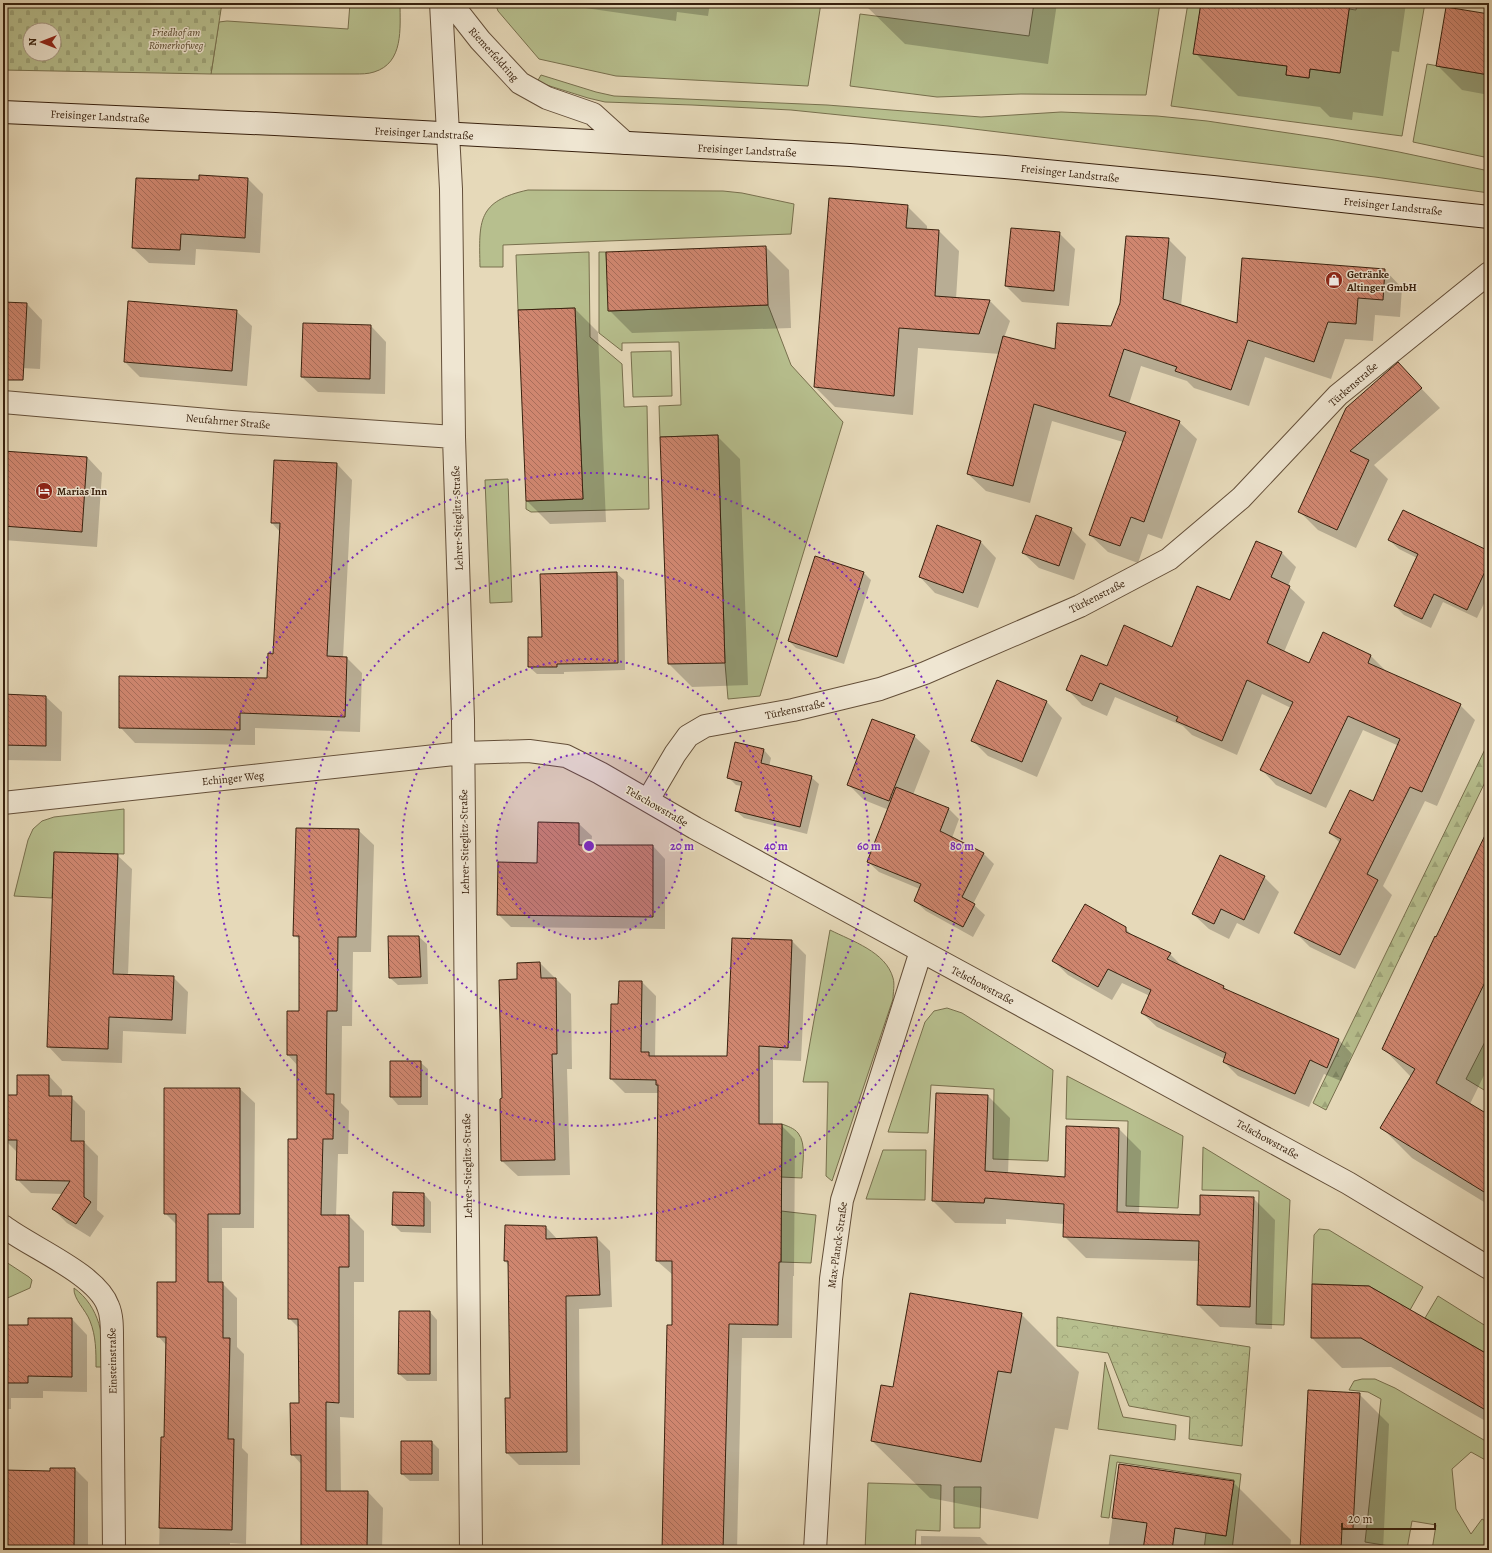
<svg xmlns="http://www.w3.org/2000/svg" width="1492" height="1553" font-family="Alegreya,serif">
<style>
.grass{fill:#b7bf8e;stroke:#78704e}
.forest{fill:url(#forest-firs);stroke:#78704e}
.cemetery{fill:url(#cemetery-stones);stroke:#78704e;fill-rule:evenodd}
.park{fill:url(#park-crowns);stroke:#78704e}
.shadow{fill:#0003}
.building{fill:url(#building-back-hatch);stroke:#38210e}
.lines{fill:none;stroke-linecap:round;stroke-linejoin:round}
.street-casing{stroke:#644f39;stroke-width:24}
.secondary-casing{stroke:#38210e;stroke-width:24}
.street{stroke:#efe6d2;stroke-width:22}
.secondary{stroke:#efe6d2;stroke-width:22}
.ring{fill:none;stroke:#7b2cbf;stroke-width:2;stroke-dasharray:2 4}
.labels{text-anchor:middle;stroke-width:3;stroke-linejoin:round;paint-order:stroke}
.park-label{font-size:11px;font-style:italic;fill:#58482e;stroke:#efe6d2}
.street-label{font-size:11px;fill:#38210e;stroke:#efe6d2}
.poi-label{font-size:11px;font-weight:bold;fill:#38210e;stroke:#efe6d2;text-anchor:start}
.centre{fill:#7b2cbf;stroke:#efe6d2;stroke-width:2}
.ring-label{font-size:12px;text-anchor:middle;font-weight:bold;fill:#7b2cbf;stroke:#efe6d2;stroke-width:3;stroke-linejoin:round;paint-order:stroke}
</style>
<defs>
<pattern id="forest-firs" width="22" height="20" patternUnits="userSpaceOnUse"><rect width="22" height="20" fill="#b7bf8e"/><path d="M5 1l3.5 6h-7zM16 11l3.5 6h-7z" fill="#9ea479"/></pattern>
<pattern id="cemetery-stones" width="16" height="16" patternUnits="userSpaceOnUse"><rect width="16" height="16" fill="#b7bf8e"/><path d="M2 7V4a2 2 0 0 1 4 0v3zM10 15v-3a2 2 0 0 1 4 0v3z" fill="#9ea479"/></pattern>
<pattern id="park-crowns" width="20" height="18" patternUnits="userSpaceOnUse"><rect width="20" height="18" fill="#b7bf8e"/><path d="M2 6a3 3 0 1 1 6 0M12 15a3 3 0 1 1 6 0" fill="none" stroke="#9ea479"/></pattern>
<pattern id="building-back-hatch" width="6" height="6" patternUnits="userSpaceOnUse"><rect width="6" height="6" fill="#cf866f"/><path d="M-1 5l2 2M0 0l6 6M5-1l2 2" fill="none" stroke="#a96d5a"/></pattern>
</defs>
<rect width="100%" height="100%" fill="#e6d9b9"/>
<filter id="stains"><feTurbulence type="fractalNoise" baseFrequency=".005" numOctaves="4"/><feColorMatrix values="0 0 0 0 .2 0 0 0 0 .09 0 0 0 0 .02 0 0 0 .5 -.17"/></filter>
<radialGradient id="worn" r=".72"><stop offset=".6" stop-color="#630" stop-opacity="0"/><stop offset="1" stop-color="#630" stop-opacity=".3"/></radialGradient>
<!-- grass -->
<path class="grass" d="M350 3H400C400 28 404 63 374 72 368 74 361 74 355 74H211L219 22 227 21 348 29Z
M495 3H821L808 86 616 76 539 59 498 11Z
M1034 3H1160L1146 95 1021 94 937 97 850 86 860 14 1029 36Z
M1188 3H1201L1194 54 1287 66 1286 75 1309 78 1310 69 1340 73 1349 9 1356 10 1357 3H1425L1402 136 1171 106Z
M1427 64 1489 75V158L1413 142Z
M541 75 596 92 614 96 827 105 981 117 1061 112 1157 116 1207 121 1329 139 1399 152 1489 171V193L1375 177 948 126 791 110 692 105 605 102 588 98 537 82Z
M528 190 723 191 742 193 794 204 791 234 503 245V267H480C479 221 477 201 528 190Z
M589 252 590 337 622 364 624 407 647 406 649 509 531 512 526 509V501L583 499 575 308 518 310 516 255Z
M599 252H606L609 311 768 305 791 365 843 422 760 696 728 699 725 663 718 435 660 437 659 406 681 405 679 342 622 343V351L599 333Z
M671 351 672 396 633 397 631 352Z
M508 479 512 602 490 603 485 480Z
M124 809V854L54 852 52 898 14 896 28 840 33 829 42 821 54 817Z
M830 930C852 941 886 952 893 978 895 984 893 993 893 999L832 1181 826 1176 828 1082H803Z
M947 1008 962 1013 1053 1070 1048 1161 993 1159 994 1089 931 1085 928 1133 888 1132 925 1022 934 1011Z
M1489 1034V1093L1466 1079Z
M1067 1076 1183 1136 1178 1208 1126 1206 1128 1121 1066 1119Z
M782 1124C787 1126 794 1128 798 1133 807 1144 802 1165 802 1178L781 1177Z
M1203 1147 1290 1200 1284 1325 1256 1324 1259 1191 1202 1190Z
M883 1150H926L925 1200 866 1199Z
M781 1211 816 1215 811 1263 781 1262Z
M1319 1229 1329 1230 1423 1287 1410 1310 1369 1286 1312 1284 1314 1235Z
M3 1260 29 1277 32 1280 30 1288 3 1300Z
M74 1288C100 1307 104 1337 104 1367H96C96 1351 96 1336 90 1321 86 1310 73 1299 74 1288Z
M1438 1296 1489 1328V1355L1425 1318Z
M1105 1362 1123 1417 1176 1425 1175 1440 1098 1429Z
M1362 1379H1375L1395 1388 1489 1443V1462L1471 1452 1452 1469 1456 1509 1471 1534 1482 1519 1489 1523V1543L1485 1550H1432L1436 1525 1412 1521 1407 1549 1365 1542 1381 1399 1368 1392 1349 1390 1354 1381Z
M1110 1455 1241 1474 1232 1550H1204L1206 1533 1226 1536 1234 1480 1117 1462 1109 1518 1101 1517Z
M868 1483 941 1485 940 1531 916 1530 915 1550H865Z
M954 1487H981L980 1528H954Z"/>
<!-- forest -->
<path class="forest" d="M1489 741V774L1326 1110 1313 1103Z"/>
<!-- cemetery -->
<path class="cemetery" d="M3 3H222L211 74 3 70ZM30 30H54V54H30Z"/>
<!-- park -->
<path class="park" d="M1057 1317 1250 1347 1242 1446 1189 1439 1190 1417 1129 1406 1108 1353 1057 1346Z"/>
<!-- shadow -->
<path class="shadow" d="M574 3H710L708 16 677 12 676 21 578 7Z
M863 3H1057L1048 64 905 44Z
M1202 3H1406L1399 52 1392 51 1383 116 1353 112 1352 120 1330 117 1320 107 1238 96 1195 53Z
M1489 15V95L1462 90 1437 65Z
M248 179 263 194 260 253 196 249 195 265 149 263 133 248 200 181Z
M907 206 927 226V231H939L959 251 956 299 990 301 1010 321 1004 338 1056 351 1112 327 1168 239 1186 257 1181 306 1237 325 1243 259 1385 270 1402 288 1400 317 1375 315 1373 341 1345 339 1331 379 1265 357 1249 406 1194 388 1187 381 1141 366 1129 404 1179 422 1197 439 1162 539 1148 534 1138 563 1108 552 1090 535 1123 442 1052 421 1030 503 986 491 968 474 1000 354 918 348 913 415 835 407 815 387Z
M1059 233 1075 249 1069 306 1022 302 1006 286Z
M766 247 789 270 791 328 632 333 609 310Z
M3 303 27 304 42 320 40 369 3 367Z
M575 309 598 332 606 522 550 524 527 501Z
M236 311 252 326 247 386 140 377 125 362Z
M371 326 386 342 385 394 318 392 302 377Z
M1398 364 1440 408 1374 465 1388 479 1356 548 1318 530 1299 511Z
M717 436 740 459 748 685 692 687 669 664 661 438Z
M3 452 87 457 102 473 97 547 3 540Z
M337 464 352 480 343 658H347L362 673 360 732 255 728V745L135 743 120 727 268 679 274 655 280 532 272 523Z
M938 526 981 542 996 558 978 608 935 593 920 577Z
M1071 529 1086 544 1074 580 1039 568 1023 553Z
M1389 540 1489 552V593L1477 618 1443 602 1431 628 1404 615 1395 606 1417 558 1399 549Z
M1282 553 1296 567 1288 586 1305 602 1284 652 1309 664 1323 634 1371 656 1386 671 1385 672 1460 705 1475 720 1437 806 1425 801 1383 886 1392 895 1355 969 1310 947 1295 932 1340 843 1330 833 1373 803 1399 746 1363 730 1326 808 1276 785 1262 770 1291 708 1262 694 1237 755 1192 735 1183 726 1115 697 1107 716 1082 705 1068 690 1107 668 1173 648 1231 602Z
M616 573 624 580 625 670 564 672V674H537L529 667 543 638Z
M864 573 871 580 844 664 796 648 789 641Z
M998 682 1047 702 1062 718 1037 777 988 756 973 741Z
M3 695 46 697 62 712 61 761 3 760Z
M914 736 930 751 913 795 948 808 959 819 952 838 983 853 994 864 973 904 985 915 973 937 926 911 915 901 920 889 879 872 868 862 889 810 864 800 849 785Z
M736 744 764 750 771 758 769 767 811 777 819 784 807 834 744 818 736 811 742 786 736 785 728 777Z
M579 824 592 836 591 846H653L665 859V929L511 927 498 914 538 864Z
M1489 829V1065L1470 1104 1489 1116V1205L1412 1158 1382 1128 1411 1077 1383 1048Z
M358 830 374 845 371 952H353L352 1026H342L341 1103 349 1111 348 1154H338L336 1216H349L364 1231V1282H354V1418L340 1417 341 1492H368L383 1508 382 1550H293V1549H302V1465L292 1454 300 1404 299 1328 289 1318 298 1140V1066L288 1055 300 1012V940L294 935Z
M117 855 132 869 128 975 173 977 188 992 186 1034 123 1031 122 1063 62 1061 48 1046Z
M1264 877 1279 892 1259 934 1237 923 1229 939 1209 929 1193 914Z
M1125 928 1134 937 1170 954 1184 968 1224 987 1228 992 1338 1039 1352 1054 1341 1081 1324 1074 1309 1107 1238 1076 1224 1062 1225 1059 1157 1027 1142 1013 1150 996 1122 983 1112 1000 1068 975 1054 961Z
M389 937H419L427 944 428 984 398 985 390 978Z
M792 941 806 955 801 1061 773 1060V1125H781L795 1139 794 1276H793L792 1338H742L737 1550H663L673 1326V1275L657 1261 659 1093H625L611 1079 619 1005 642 982 656 996 655 1057H728Z
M540 963 571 994 572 1069H567L570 1175 518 1176 502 1161 504 1099 518 980Z
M391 1062H420L428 1069V1105H398L391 1097Z
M49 1076 62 1090V1097H71L85 1111V1143L98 1156 97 1210 104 1216 90 1237 67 1223 53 1209 63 1194 31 1193 17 1179 18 1153 4 1139 18 1096Z
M165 1089H240L255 1103 254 1228H222V1283L237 1298V1347L244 1354 242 1448 248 1454 246 1544 230 1543V1550H159L162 1438H165L167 1346 158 1336 177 1283V1225L165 1213Z
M988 1096 1010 1118 1008 1174 1066 1179 1119 1129 1141 1151 1139 1214 1201 1216 1253 1198 1275 1220 1272 1329 1220 1327 1198 1305 1199 1261 1086 1258 1064 1236V1224L1006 1219V1224L955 1223 933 1201Z
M424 1194 431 1202V1233L401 1232 394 1225Z
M546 1227 558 1240 597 1238 610 1251 612 1307 579 1309 580 1465H519L507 1453 511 1399 509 1266 505 1261Z
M1313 1285 1489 1356V1423L1391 1367 1342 1368 1312 1338Z
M430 1312 437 1320V1381H407L399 1374Z
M1021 1314 1079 1372 1068 1430 1055 1428 1038 1519 930 1498 872 1441 894 1388Z
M29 1319H72L87 1335V1392L43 1391V1398H11V1409H3V1326H29Z
M1359 1394 1389 1424 1383 1550H1301Z
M432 1442 439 1449V1481H410L402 1474Z
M1120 1465 1233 1482 1291 1540 1290 1550H1108Z
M75 1469 88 1482V1550H3V1471L51 1472Z
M921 1536 980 1537 988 1545V1550H921Z"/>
<!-- building -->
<path class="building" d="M1201 3H1350L1340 73 1310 69 1309 78 1286 75 1287 66 1193 54Z
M1446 7 1489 14V75L1436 66Z
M199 175 248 178 245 238 181 234 180 250 132 248 136 178 199 180Z
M829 198 908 205 906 228 939 230 935 296 990 300 979 334 899 328 894 396 814 387Z
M1011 228 1060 232 1054 291 1005 286Z
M1126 236 1169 238 1163 299 1237 323 1242 258 1385 269 1383 300 1358 298 1356 324 1328 322 1314 362 1248 340 1231 390 1175 371 1177 367 1124 349 1109 396 1180 421 1144 522 1131 517 1120 546 1089 535 1126 432 1034 404 1013 486 967 474 1003 336 1055 349 1057 323 1111 326 1120 303Z
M766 246 768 305 608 311 606 252Z
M128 301 237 310 232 371 124 362Z
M3 302 27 303 23 380H3Z
M575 308 583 499 526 501 518 310Z
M303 323 371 325 370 379 301 377Z
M1398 362 1422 388 1350 451 1369 460 1337 530 1298 512 1346 408Z
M718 435 725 663 668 664 660 437Z
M3 451 87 457 82 532 3 526Z
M274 460 337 463 327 656 347 657 345 717 240 713V730L119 728V676L267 678 268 653 273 654 280 523H271Z
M1403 510 1489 551V563L1467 610 1434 594 1422 619 1394 606 1418 554 1388 540Z
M1036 515 1072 528 1059 566 1022 553Z
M937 525 981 541 963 593 919 577Z
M1256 541 1282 552 1271 577 1290 586 1267 643 1309 663 1323 632 1371 655 1368 663 1461 704 1422 792 1410 787 1367 874 1378 880 1340 955 1294 933 1341 839 1329 833 1350 790 1373 801 1400 739 1348 716 1311 794 1260 770 1293 702 1247 680 1222 741 1176 721 1178 717 1100 683 1092 701 1066 690 1081 655 1107 666 1124 625 1172 647 1197 586 1230 600Z
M815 556 864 572 837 657 788 641Z
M617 572 618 663 557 664V667H528V637H542L540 574Z
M997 680 1047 701 1022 762 971 741Z
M3 694 46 696V746L3 745Z
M872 719 915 735 889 801 847 785Z
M735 742 764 749 761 763 812 776 800 827 735 811 742 782 727 778Z
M896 787 949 808 940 831 984 853 962 897 975 904 963 927 914 901 921 884 867 862Z
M538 822 579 823V845H653V917L497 915 498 862 537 863Z
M1489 827V974L1436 1083 1489 1115V1195L1380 1128 1415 1069 1382 1049 1435 936 1436 937Z
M296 828 359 829 356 937H338L337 1011H327L326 1094H334L333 1139H323L321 1215H349V1267H339V1403L326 1402V1491H368L367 1548H356V1550H301V1455H291L290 1403H299L298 1319H288V1139H297V1055H287V1011H299V936H293Z
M54 852 118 854 113 974 174 976 172 1020 109 1017 108 1049 47 1047Z
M1220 855 1265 876 1244 920 1221 909 1214 924 1192 914Z
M1085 904 1126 927V932L1171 953 1167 959 1224 986 1223 988 1339 1039 1327 1068 1310 1060 1295 1094 1223 1062 1226 1053 1141 1013 1151 990 1108 969 1098 987 1052 961Z
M388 936H419L421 977 389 978Z
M732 938 792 940 788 1048 759 1046V1124H782L781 1262H779L778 1325 729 1324 723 1550H662L667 1325H672V1261H656L658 1085H656V1080L610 1079 611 1004H618L619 981H642L641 1052H649V1056H727Z
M540 962 541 978H556L557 1054H552L555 1160 501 1161 500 1099 502 1098 499 980 517 979V963Z
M390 1061H421V1097H390Z
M17 1075H49V1096H72L71 1141H84V1197L91 1202 76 1224 52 1209 70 1181 16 1180 17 1140H3L4 1095H17Z
M164 1088H240V1214H208V1282H223V1338H230L228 1439H234L232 1530 159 1528 161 1437H164L166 1337H157V1282H176V1214H164Z
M936 1093 988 1095 985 1171 1065 1177 1066 1126 1119 1128 1117 1212 1200 1215V1195L1254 1197 1250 1307 1197 1305 1199 1241 1063 1237 1064 1204 985 1198 984 1203 932 1201Z
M393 1192 424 1193V1226L392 1225Z
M505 1225 546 1226V1239L597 1237 600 1295 566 1296 567 1452 506 1453 505 1398H510L508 1261H504Z
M1312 1284 1369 1286 1489 1355V1412L1361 1338H1311Z
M910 1293 1022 1313 1011 1373 998 1371 981 1462 871 1441 881 1385 893 1387Z
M399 1311H430V1374H398Z
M28 1318H72V1377L28 1376V1383H3V1325H28Z
M1308 1390 1360 1393 1353 1529 1342 1528 1341 1550H1300Z
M401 1441H432V1474H401Z
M1119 1464 1234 1481 1226 1536 1175 1528 1172 1550H1143L1147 1523 1112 1518Z
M50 1468H75L74 1550H3V1470L50 1471Z"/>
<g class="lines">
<defs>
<path id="street" d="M441 3 451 189 454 437 463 720 471 1550
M451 3 480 40 520 83 547 98 593 114 625 143
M3 402 231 422 454 437
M648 800 675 754 688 736 705 726 793 710 880 689 925 673 1080 606 1169 559 1241 498 1338 395 1489 273
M3 803 463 753 529 751 566 756 600 773 695 828 1348 1183 1489 1268
M3 1226C30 1247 97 1274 108 1306 112 1315 112 1327 112 1337L114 1550
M815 1550 831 1279 842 1200 921 951"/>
<path id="secondary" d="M3 112 275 124 850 155 1005 167 1213 187 1489 217"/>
</defs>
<!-- street casing -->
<use href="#street" class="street-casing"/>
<!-- secondary casing -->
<use href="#secondary" class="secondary-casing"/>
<!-- street -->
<use href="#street" class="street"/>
<!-- secondary -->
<use href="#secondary" class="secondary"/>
</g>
<!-- distance rings -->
<circle cx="589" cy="846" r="93" fill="#7b2cbf" fill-opacity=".12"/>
<g class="ring">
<circle cx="589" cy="846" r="93"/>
<circle cx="589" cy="846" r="187"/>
<circle cx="589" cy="846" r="280"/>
<circle cx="589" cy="846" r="373"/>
</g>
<!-- icons -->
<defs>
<symbol id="shop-disc" viewBox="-11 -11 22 22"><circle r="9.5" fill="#8f2418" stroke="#efe6d2"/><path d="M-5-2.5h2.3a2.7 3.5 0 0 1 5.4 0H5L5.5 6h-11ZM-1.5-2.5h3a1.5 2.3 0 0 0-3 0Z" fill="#fff"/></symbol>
<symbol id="hotel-disc" viewBox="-11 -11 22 22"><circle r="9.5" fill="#8f2418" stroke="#efe6d2"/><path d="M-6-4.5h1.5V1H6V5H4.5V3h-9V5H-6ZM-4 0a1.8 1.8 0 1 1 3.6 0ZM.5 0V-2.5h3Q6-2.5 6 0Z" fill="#fff"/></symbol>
</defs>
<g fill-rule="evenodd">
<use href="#shop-disc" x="1324" y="270" width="20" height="20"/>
<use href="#hotel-disc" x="34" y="481" width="20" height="20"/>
</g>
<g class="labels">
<!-- park labels -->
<g class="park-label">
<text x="176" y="36">Friedhof am<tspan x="176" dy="13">Römerhofweg</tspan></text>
</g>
<!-- street labels -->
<g class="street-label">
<text transform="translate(494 54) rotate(48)" y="4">Riemerfeldring</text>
<text transform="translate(100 116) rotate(3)" y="4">Freisinger Landstraße</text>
<text transform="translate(424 133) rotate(3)" y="4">Freisinger Landstraße</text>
<text transform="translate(747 150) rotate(3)" y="4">Freisinger Landstraße</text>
<text transform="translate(1070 173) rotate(6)" y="4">Freisinger Landstraße</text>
<text transform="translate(1393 206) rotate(6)" y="4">Freisinger Landstraße</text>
<text transform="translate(1353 384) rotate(-41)" y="4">Türkenstraße</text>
<text transform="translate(228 421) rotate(5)" y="4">Neufahrner Straße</text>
<text transform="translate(457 518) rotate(-92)" y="4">Lehrer-Stieglitz-Straße</text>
<text transform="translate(1097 596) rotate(-27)" y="4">Türkenstraße</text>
<text transform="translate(795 709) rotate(-12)" y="4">Türkenstraße</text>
<text transform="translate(233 778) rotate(-6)" y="4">Echinger Weg</text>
<text transform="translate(657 806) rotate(30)" y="4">Telschowstraße</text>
<text transform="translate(464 842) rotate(-91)" y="4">Lehrer-Stieglitz-Straße</text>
<text transform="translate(983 985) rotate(28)" y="4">Telschowstraße</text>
<text transform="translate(1268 1139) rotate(29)" y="4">Telschowstraße</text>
<text transform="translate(467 1166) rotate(-91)" y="4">Lehrer-Stieglitz-Straße</text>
<text transform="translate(837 1245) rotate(-82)" y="4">Max-Planck-Straße</text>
<text transform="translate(112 1361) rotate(-91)" y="4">Einsteinstraße</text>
</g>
<!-- poi labels -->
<g class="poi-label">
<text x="1347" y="278">Getränke<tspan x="1347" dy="13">Altinger GmbH</tspan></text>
<text x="57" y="495">Marias Inn</text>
</g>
</g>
<circle cx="589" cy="846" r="6" class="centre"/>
<g class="ring-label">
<text x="682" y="850">20 m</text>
<text x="776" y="850">40 m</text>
<text x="869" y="850">60 m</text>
<text x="962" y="850">80 m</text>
</g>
<!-- margin -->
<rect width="1492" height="1553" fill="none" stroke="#e6d9b9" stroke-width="16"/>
<rect x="4" y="4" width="1484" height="1545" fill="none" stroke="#38210e" stroke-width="2"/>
<rect x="8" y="8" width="1476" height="1537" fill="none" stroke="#38210e"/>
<!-- north arrow -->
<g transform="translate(42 42) rotate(270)"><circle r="19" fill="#efe6d2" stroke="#a69784"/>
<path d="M0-3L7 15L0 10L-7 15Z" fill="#8f2418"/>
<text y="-6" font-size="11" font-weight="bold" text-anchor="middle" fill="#38210e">N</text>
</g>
<!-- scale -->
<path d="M1342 1523v6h93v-6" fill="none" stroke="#38210e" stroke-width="2"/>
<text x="1348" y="1523" font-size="12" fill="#38210e" stroke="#efe6d2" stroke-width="3" paint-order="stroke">20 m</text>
<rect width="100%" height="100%" filter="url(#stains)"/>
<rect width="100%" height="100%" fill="url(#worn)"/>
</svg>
